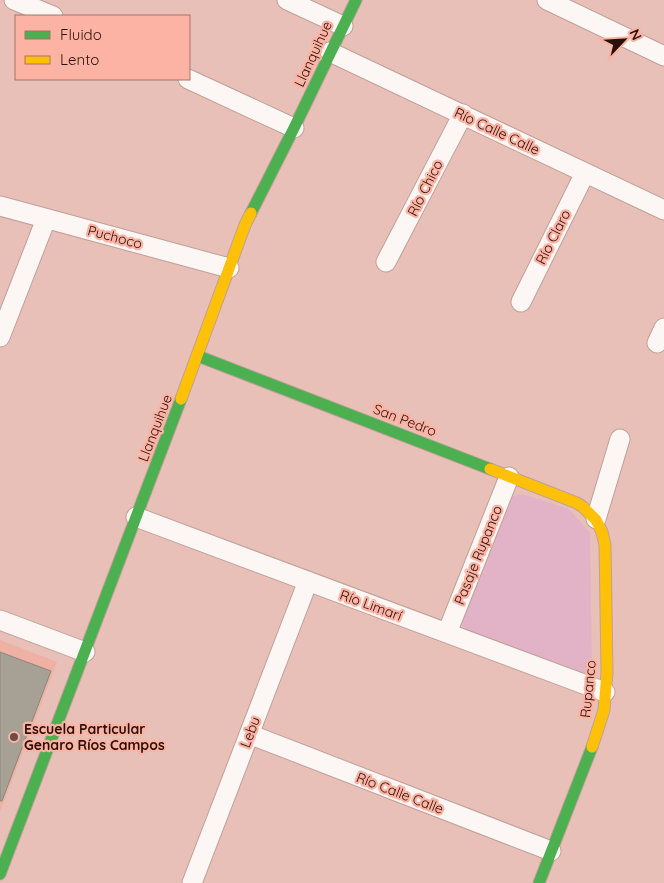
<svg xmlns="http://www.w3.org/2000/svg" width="664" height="883" font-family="Quicksand,sans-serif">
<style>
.built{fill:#efb1a3}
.green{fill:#e2b2c6}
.building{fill:#a6a194;stroke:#8d877b}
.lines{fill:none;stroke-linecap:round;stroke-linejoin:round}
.street-casing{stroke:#bfa099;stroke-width:21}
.fast-casing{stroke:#bfa099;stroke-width:13}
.slow-casing{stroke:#bfa099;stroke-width:13}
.street{stroke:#fcf6f4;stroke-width:19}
.fast{stroke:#4caf50;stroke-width:11}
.slow{stroke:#ffc107;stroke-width:11}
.poi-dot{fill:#6c4e47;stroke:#fcb3a3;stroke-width:2}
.labels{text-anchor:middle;stroke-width:4.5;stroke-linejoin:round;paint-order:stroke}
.street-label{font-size:14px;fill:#2a100b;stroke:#fcb3a3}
.poi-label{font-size:14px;font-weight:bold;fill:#2a100b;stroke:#fcb3a3;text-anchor:start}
</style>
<rect width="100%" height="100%" fill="#e8c0b7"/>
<!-- built -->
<path class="built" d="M0 640 57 662 0 812Z"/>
<!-- green -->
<path class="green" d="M522 494 569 509 590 533 592 668 589 674 582 676 466 629 461 624 506 502 514 496Z"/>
<!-- building -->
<path class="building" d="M0 652 51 671 2 801H0Z"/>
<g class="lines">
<defs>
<path id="street" d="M14 0 53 16
M287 0 343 26
M547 0 664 56
M330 52 664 210
M188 79 294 128
M0 206 229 268
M386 262 463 114
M521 302 585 173
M0 337 46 219
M657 343 664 328
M136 517 605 692
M596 519 620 439
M0 620 85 652
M447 633 509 477
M249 734 551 851
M192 883 308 581"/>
<path id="fast" d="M251 213 294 128 356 0
M198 356 490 469
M0 874 181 399
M539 883 592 747"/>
<path id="slow" d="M181 399 245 225 251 213
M490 469 577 503 583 507 596 520 602 532 605 545 607 672 604 710 592 747"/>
</defs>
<!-- street casing -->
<use href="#street" class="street-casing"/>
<!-- fast casing -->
<use href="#fast" class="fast-casing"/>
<!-- slow casing -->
<use href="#slow" class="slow-casing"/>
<!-- street -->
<use href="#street" class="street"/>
<!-- fast -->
<use href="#fast" class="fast"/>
<!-- slow -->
<use href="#slow" class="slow"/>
</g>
<!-- markers -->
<circle class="poi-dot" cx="14" cy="737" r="5"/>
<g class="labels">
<!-- street labels -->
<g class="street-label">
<text transform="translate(313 54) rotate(-65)" y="5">Llanquihue</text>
<text transform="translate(497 131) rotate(25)" y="5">Río Calle Calle</text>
<text transform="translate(425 188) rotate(-63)" y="5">Río Chico</text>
<text transform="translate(115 237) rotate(15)" y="5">Puchoco</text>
<text transform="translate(553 237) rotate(-63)" y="5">Río Claro</text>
<text transform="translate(405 420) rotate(21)" y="5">San Pedro</text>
<text transform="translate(155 428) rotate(-69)" y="5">Llanquihue</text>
<text transform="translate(478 555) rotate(-68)" y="5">Pasaje Rupanco</text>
<text transform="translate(371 605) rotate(20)" y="5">Río Limarí</text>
<text transform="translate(588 689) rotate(-84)" y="5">Rupanco</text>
<text transform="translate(250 732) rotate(-69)" y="5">Lebu</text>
<text transform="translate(400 793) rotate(21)" y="5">Río Calle Calle</text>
</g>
<!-- poi labels -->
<g class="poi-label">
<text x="24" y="734">Escuela Particular<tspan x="24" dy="16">Genaro Ríos Campos</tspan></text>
</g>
</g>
<!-- legend -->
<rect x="15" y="15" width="175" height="65" fill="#fcb3a3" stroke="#a87266"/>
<rect x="25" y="31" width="25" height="8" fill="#4caf50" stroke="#a87266"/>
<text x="60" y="40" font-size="15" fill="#2a100b">Fluido</text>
<rect x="25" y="56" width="25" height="8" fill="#ffc107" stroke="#a87266"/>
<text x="60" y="65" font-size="15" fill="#2a100b">Lento</text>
<!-- north arrow -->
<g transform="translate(624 40) rotate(65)" stroke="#fcb3a3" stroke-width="4" paint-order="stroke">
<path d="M0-4L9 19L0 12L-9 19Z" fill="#2a100b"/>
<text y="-8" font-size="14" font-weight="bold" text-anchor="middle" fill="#2a100b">N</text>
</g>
</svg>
